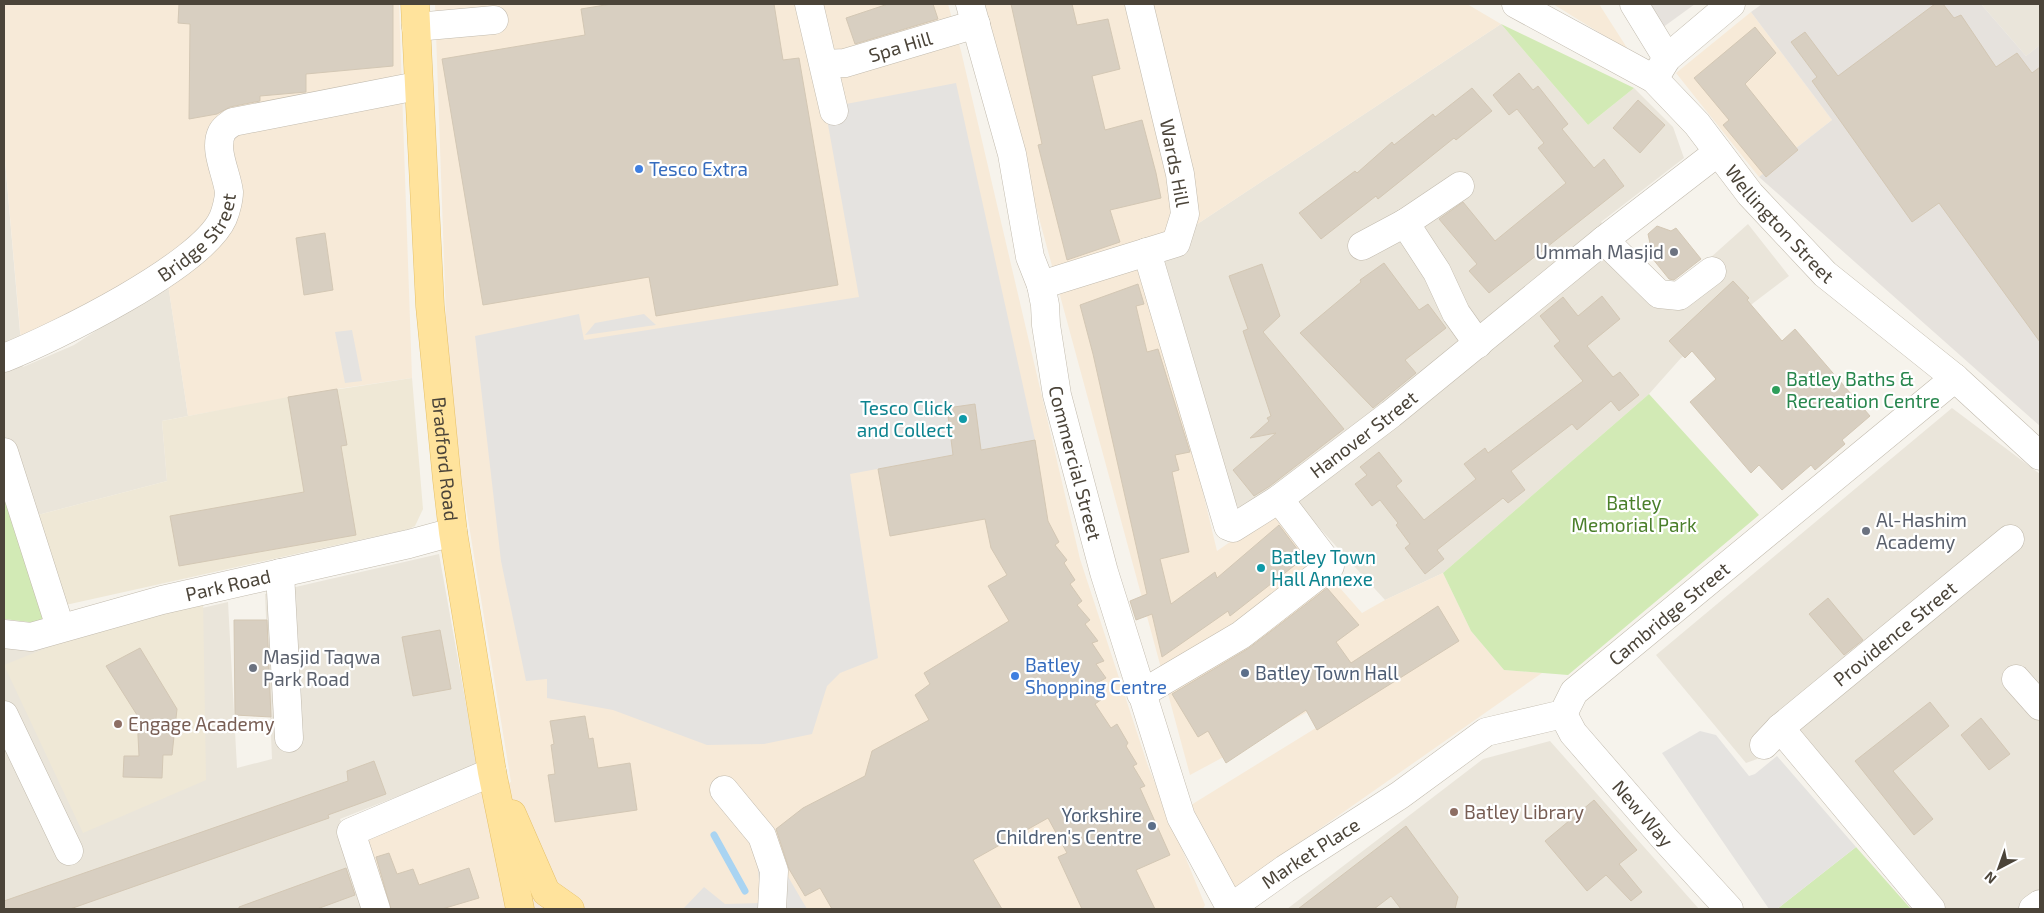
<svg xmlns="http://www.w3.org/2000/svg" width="2044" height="913" font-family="'Exo 2',sans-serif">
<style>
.residential{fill:#eae5da}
.commercial{fill:#f7ead8}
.industrial{fill:#e6e2dd}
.education{fill:#efe8d6}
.green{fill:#d2eab5}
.parking{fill:#e5e3e0}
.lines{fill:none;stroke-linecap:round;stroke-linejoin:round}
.stream{stroke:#a9d4f2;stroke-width:7}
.building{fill:#d8cfc1;stroke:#d3c7b4}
.minor-casing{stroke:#c2bbae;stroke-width:29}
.major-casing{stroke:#e6c16a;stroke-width:29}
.minor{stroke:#fff;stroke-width:28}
.major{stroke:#ffe39c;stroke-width:28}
.shop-dot{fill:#3f7fe0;stroke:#fff;stroke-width:2}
.worship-dot{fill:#6b7280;stroke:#fff;stroke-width:2}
.leisure-dot{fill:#2e9e5b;stroke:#fff;stroke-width:2}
.culture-dot{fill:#0f9aa8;stroke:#fff;stroke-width:2}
.service-dot{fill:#5c6f8a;stroke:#fff;stroke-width:2}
.education-dot{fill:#8d6e63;stroke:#fff;stroke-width:2}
.labels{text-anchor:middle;stroke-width:4.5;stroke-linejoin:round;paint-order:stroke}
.street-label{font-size:19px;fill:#4b4439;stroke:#fff}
.shop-label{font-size:19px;fill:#366cbe;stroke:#fff;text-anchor:start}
.worship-label{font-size:19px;fill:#5b616d;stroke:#fff;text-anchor:start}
.leisure-label{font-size:19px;fill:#27864d;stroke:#fff;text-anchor:start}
.culture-label{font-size:19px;fill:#0d838f;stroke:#fff;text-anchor:end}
.park-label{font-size:19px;fill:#4a7f2a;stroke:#fff}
.service-label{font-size:19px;fill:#4e5e75;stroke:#fff;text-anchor:start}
.education-label{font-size:19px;fill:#785e54;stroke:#fff;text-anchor:start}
</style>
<rect width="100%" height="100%" fill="#f6f3ec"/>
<!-- residential -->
<path class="residential" d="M1981 4H2040V45L2026 56Z
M1501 24 1588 125 1634 88 1673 127 1684 158 1601 222 1672 292 1748 224 1789 276 1681 358 1649 394 1443 573 1385 600 1295 501 1241 510 1236 504 1161 248Z
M4 149 23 367 74 345 168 284 188 416 162 421 167 481 34 516 4 491Z
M1952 408 2040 474V909H1946L1807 741 1746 763 1656 655Z
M439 554 477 765 340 819 351 845 372 909H4V647L51 643 228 602 237 768 272 759 265 594Z
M1550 741 1699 909H1287L1483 759Z"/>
<!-- commercial -->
<path class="commercial" d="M4 4H399L412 378 337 389 188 416 168 284 170 253 72 318 21 341 4 149Z
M435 4H948L961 51 1080 559 1148 766 1205 905 1203 909H372L351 845 483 789 511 782 449 403Z
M981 4H1467L1501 24 1161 248 1171 359 1217 551 1273 512 1362 613 1385 600 1443 573 1471 631 1504 670 1542 673 1235 888 1191 805 1324 723 1311 710 1190 775Z
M1553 4H1599L1629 51Z
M1751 12 1832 120 1759 177 1676 73Z"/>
<!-- industrial -->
<path class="industrial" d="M1640 4H1695L1662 28Z
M1762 4H1981L2026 56 2040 45V426L1759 177 1832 120 1751 12Z"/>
<!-- education -->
<path class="education" d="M412 378 423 509 415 526 409 529 61 606 34 516 167 481 162 421 288 397Z
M203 597 206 780 83 833 4 665 84 633Z"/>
<!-- green -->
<path class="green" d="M1501 24 1634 88 1588 125Z
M1649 394 1759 515 1568 675 1504 670 1471 631 1443 573Z
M4 491 45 624 4 619Z
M1856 847 1911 909H1777Z"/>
<!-- parking -->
<path class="parking" d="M956 83 1035 440 850 474 878 658 840 673 827 686 812 734 764 744 707 745 613 710 547 698V679L526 681 501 561 475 336 579 314 584 340 859 297 825 108Z
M644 314 656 325 585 335 595 323Z
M352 330 362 381 345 383 335 332Z
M1700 731 1716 735 1749 776 1755 774 1777 756 1856 847 1777 909H1769L1662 753Z
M773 851 807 909H683L704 887 725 904 761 903 757 860Z"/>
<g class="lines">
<!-- stream -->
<path class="stream" d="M714 835 745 891"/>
</g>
<!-- building -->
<path class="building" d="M179 4H393V66L306 74V92L260 96V101L230 107 217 114 189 119 190 24 178 23Z
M611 4H774L783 60 799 58 838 285 656 316 649 277 483 305 442 59 585 35 581 9Z
M888 4H933L938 19 855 44 846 18Z
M1011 4H1072L1077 25 1108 19 1120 69 1092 76 1105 130 1142 120 1156 173 1161 198 1110 210 1120 242 1067 260 1038 145 1042 144Z
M1935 4H1943L1954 18 1961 15 1996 67 2017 53 2032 73 2040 67V342L1939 203 1912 222 1812 81 1817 77 1791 42 1805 32 1838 76Z
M1755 27 1776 53 1745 84 1798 150 1766 177 1723 125 1729 120 1694 78Z
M1519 73 1533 90 1538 86 1568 124 1562 129 1594 168 1604 159 1624 186 1489 293 1469 271 1477 264 1439 219 1463 202 1495 241 1566 183 1538 148 1544 143 1517 109 1509 115 1493 95Z
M1472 88 1492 111 1456 140 1454 138 1378 199 1376 196 1321 239 1299 213 1355 171 1357 173 1392 142 1394 145 1433 114 1435 117Z
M1638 100 1665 125 1640 153 1613 128Z
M1657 226 1671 231 1676 228 1701 259 1674 280 1669 279 1644 248 1650 243 1648 234Z
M325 233 333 290 304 295 296 238Z
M1384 263 1419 310 1428 304 1446 328 1405 360 1416 373 1373 408 1300 333 1361 282 1360 280Z
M1262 264 1280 316 1263 332 1344 429 1270 486 1254 496 1233 470 1276 433 1250 438 1269 421 1267 418 1271 416 1243 331 1248 329 1229 276Z
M1733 281 1749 298 1747 300 1782 341 1795 329 1870 416 1842 440 1845 444 1815 470 1811 465 1782 490 1759 465 1751 473 1690 402 1716 379 1692 351 1685 358 1669 341Z
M1138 284 1144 304 1136 306 1147 352 1158 349 1190 452 1175 455 1179 470 1172 472 1189 552 1160 559 1171 604 1215 572 1217 578 1279 525 1304 558 1230 616 1228 611 1162 657 1152 614 1136 620 1130 601 1147 594 1093 354 1080 305Z
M1602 296 1620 319 1587 346 1613 377 1620 372 1639 395 1619 411 1611 401 1577 430 1572 424 1511 471 1525 490 1508 503 1503 498 1437 550 1444 559 1425 574 1405 548 1410 544 1396 525 1398 523 1380 500 1372 506 1355 484 1367 475 1360 467 1379 452 1402 481 1396 486 1424 520 1476 479 1464 464 1485 448 1488 453 1583 381 1554 346 1560 341 1540 316 1563 297 1578 316Z
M337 389 347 445 341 446 356 535 179 566 170 516 304 492 288 397Z
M975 404 981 450 1035 440 1048 521 1059 542 1055 545 1067 560 1064 563 1075 580 1070 584 1082 601 1077 605 1090 620 1085 624 1098 641 1092 643 1104 661 1096 664 1106 678 1097 683 1105 697 1095 704 1111 728 1117 724 1128 743 1126 746 1137 764 1133 766 1145 786 1140 788 1170 855 1136 870 1155 909H1082L1058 857 1067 853 1048 818 973 860 1002 909H832L820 888 805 896 789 869 776 829 803 808 865 776 872 751 929 720 915 695 930 684 924 673 1009 621 988 586 1007 575 991 548 985 519 890 536 878 469 953 455 947 408Z
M1327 588 1359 625 1336 642 1351 663 1438 606 1459 641 1317 730 1306 710 1226 763 1208 731 1198 737 1172 694 1249 648Z
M1828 598 1863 640 1844 655 1809 614Z
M234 620H267L271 717 235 715Z
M440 630 451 689 413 696 402 637Z
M140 648 177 709 172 755H163L162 778 123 777 124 756H139L137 715 106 666Z
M1930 702 1949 726 1893 771 1933 819 1914 835 1855 761Z
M585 716 589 739 593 738 598 768 630 763 637 810 555 822 548 775 555 774 551 745 554 744 550 721Z
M1981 718 2010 754 1989 770 1961 735Z
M374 761 386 794 328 815 329 818 70 909H4V901L348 781 347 771Z
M1594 800 1637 850 1619 864 1642 892 1631 901 1606 875 1587 891 1545 841Z
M1406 826 1458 897 1455 909H1401L1391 896 1374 909H1298Z
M389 853 397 874 413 869 419 885 469 868 479 898 442 909H391L376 857Z
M346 868 355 895 317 909H239V907Z"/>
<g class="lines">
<defs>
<g id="minor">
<path d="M809 4 834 111"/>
<path id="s1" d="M970 4 1012 154 1030 257 1041 285 1045 305 1046 325 1057 395 1104 572 1181 817 1231 909"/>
<path id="s2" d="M1516 4 1654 79 1697 124 1750 194 1825 274 1955 378 2040 456"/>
<path d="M1634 4 1667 58"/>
<path d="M416 27 494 20"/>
<path id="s3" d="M824 64 845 63 976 24"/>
<path d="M1654 79 1667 58 1731 4"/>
<path d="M1405 223 1437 272 1456 313 1478 344"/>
<path d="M1604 240 1659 294 1679 296 1712 271"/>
<path d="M1362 246 1405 223 1460 186"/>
<path id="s4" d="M1147 252 1228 526 1233 528 1279 499 1391 414 1604 240 1718 152"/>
<path d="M1041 285 1176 243 1185 214 1180 174 1139 4"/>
<path id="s5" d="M4 358C54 338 202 266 223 218 226 211 229 199 229 192 227 174 213 149 222 132 224 128 229 125 233 122L417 86"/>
<path d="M4 452 60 627"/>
<path d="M280 573 289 738"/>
<path id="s6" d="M4 634 31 637 162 600 409 544 453 532"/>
<path d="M2016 679 2040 706"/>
<path d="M1141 694 1241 635 1330 566 1279 499"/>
<path id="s7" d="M1563 714 1573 733 1664 838 1729 909"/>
<path d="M4 715 69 851"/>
<path d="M1780 728 1931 909"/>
<path id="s8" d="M1764 745 1780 728 2010 539"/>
<path d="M724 790 762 836 774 871 772 909"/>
<path d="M376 909 351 832 492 772"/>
<path id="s9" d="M1229 909 1285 869 1400 795 1486 732 1563 714 1574 692 1955 378"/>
<path d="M2033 909 2040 904"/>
</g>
<g id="major">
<path id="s10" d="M415 4 430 306 447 480 453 532 492 772 520 909"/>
<path d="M512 814 546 892 570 909"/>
</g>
</defs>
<!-- minor casing -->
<use href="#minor" class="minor-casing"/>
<!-- major casing -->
<use href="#major" class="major-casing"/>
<!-- minor -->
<use href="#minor" class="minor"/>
<!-- major -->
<use href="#major" class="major"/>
</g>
<!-- markers -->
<g class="shop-dot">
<circle cx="639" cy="169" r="5"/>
<circle cx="1015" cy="676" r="5"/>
</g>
<g class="worship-dot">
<circle cx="1674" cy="252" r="5"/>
<circle cx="1866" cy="531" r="5"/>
<circle cx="253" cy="668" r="5"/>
</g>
<circle class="leisure-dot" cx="1776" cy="390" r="5"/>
<g class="culture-dot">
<circle cx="963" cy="419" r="5"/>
<circle cx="1261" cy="568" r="5"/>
</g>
<g class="service-dot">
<circle cx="1245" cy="673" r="5"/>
<circle cx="1152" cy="826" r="5"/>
</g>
<g class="education-dot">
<circle cx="118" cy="724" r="5"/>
<circle cx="1454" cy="812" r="5"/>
</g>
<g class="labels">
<!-- street labels -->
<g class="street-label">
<text dy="7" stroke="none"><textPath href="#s3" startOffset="79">Spa Hill</textPath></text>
<text transform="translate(1175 163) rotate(79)" y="7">Wards Hill</text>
<text dy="7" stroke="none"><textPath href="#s2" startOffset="349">Wellington Street</textPath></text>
<text dy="7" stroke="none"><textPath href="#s5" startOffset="232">Bridge Street</textPath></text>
<text dy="7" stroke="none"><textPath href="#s4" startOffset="452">Hanover Street</textPath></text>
<text dy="7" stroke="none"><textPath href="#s10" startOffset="456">Bradford Road</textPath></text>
<text dy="7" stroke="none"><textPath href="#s1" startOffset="472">Commercial Street</textPath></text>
<text dy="7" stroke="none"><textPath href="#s6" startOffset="231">Park Road</textPath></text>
<text dy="7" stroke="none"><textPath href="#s9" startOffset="539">Cambridge Street</textPath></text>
<text dy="7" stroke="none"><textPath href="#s8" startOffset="172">Providence Street</textPath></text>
<text dy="7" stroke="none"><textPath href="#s7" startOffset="128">New Way</textPath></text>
<text dy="7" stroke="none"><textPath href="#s9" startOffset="99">Market Place</textPath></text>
</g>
<!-- shop labels -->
<g class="shop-label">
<text x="649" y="176">Tesco Extra</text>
<text x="1025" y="672">Batley<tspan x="1025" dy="22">Shopping Centre</tspan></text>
</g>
<!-- worship labels -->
<g class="worship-label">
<text x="1664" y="259" text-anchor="end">Ummah Masjid</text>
<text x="1876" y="527">Al-Hashim<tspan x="1876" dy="22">Academy</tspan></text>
<text x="263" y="664">Masjid Taqwa<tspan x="263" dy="22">Park Road</tspan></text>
</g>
<!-- leisure labels -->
<g class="leisure-label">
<text x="1786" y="386">Batley Baths &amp;<tspan x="1786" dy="22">Recreation Centre</tspan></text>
</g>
<!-- culture labels -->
<g class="culture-label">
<text x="953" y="415">Tesco Click<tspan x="953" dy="22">and Collect</tspan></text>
<text x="1271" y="564" text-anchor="start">Batley Town<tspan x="1271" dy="22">Hall Annexe</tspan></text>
</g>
<!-- park labels -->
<g class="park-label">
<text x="1634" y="510">Batley<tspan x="1634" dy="22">Memorial Park</tspan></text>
</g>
<!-- service labels -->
<g class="service-label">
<text x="1255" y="680">Batley Town Hall</text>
<text x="1142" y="822" text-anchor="end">Yorkshire<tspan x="1142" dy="22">Children's Centre</tspan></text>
</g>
<!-- education labels -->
<g class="education-label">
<text x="128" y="731">Engage Academy</text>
<text x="1464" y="819">Batley Library</text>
</g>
</g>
<!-- border -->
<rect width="2044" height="913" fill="none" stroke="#4b4439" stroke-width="10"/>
<!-- north arrow -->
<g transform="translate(1999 868) rotate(221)" stroke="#ffffff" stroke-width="4" paint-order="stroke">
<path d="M0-4L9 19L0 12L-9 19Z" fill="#4b4439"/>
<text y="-8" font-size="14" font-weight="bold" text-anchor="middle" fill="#4b4439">N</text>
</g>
</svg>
